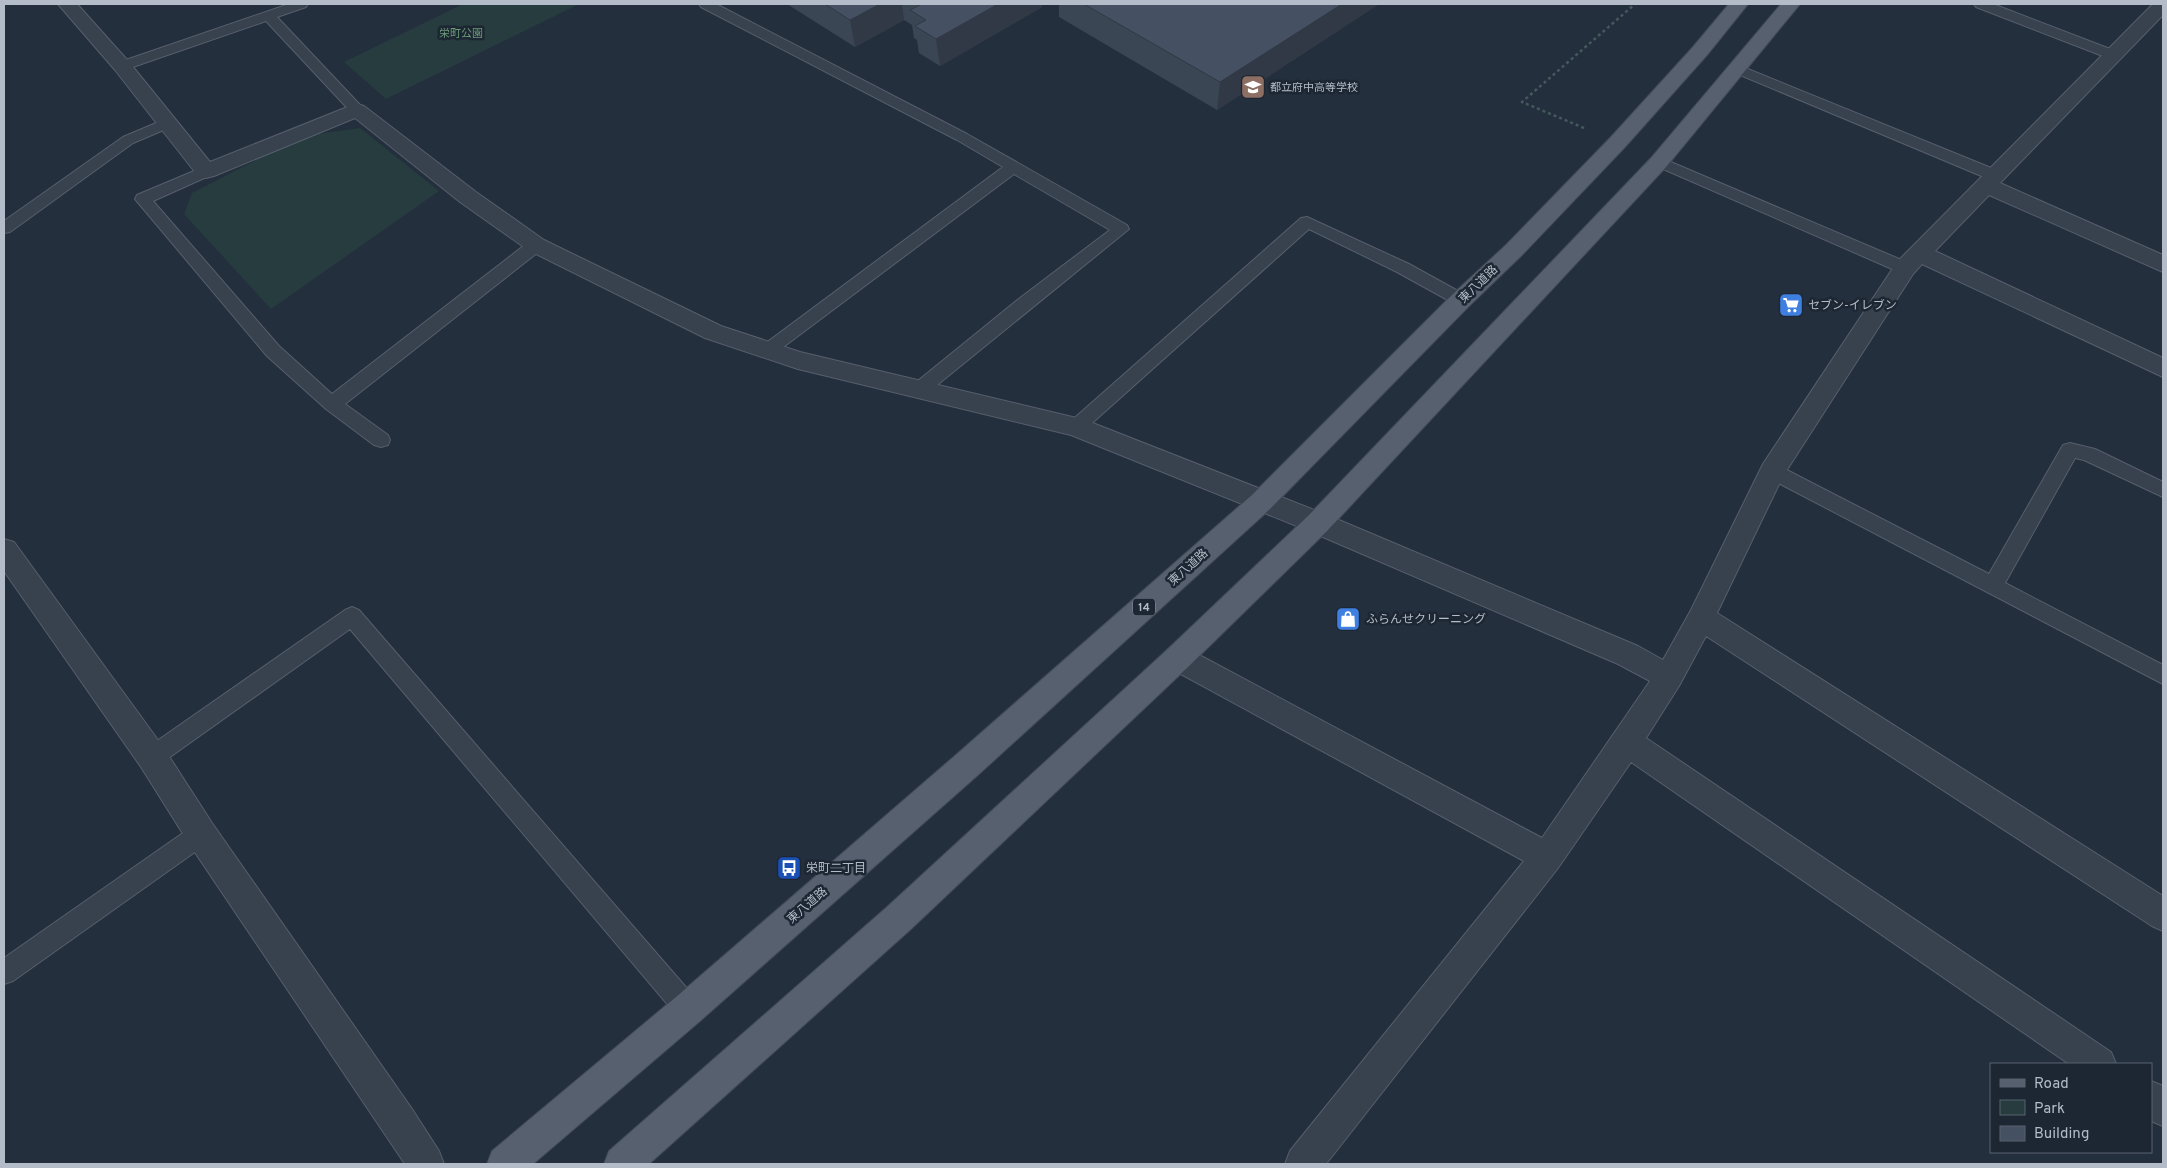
<svg xmlns="http://www.w3.org/2000/svg" width="2167" height="1168" font-family="Overpass,'Noto Sans JP',sans-serif">
<style>
.green{fill:#263c3f}
.lines{fill:none;stroke-linecap:round;stroke-linejoin:round}
.lane-casing{stroke:#565f6c;stroke-width:2}
.street-casing{stroke:#565f6c;stroke-width:2}
.primary-casing{stroke:#414a57;stroke-width:2}
.path{stroke:#44595c;stroke-width:2.5;stroke-dasharray:3 3;stroke-linecap:butt}
.lane{fill:#38414e;fill-rule:evenodd}
.street{fill:#38414e;fill-rule:evenodd}
.primary{fill:#56606e;fill-rule:evenodd}
.wall{fill:#3b4654}
.shaded-wall{fill:#303945}
.building{fill:#455162;stroke:#303945}
.labels{text-anchor:middle;stroke-width:5;stroke-linejoin:round;paint-order:stroke}
.far-park-label{font-size:11px;fill:#6b9a76;stroke:#1d2633}
.far-poi-label{font-size:11px;fill:#b4bcc9;stroke:#1d2633;text-anchor:start}
.shield{fill:#1d2633;stroke:#878f9c;stroke-width:1}
.shield-label{font-size:11px;font-weight:bold;fill:#b4bcc9}
.street-label{font-size:12px;fill:#b4bcc9;stroke:#1d2633}
.poi-label{font-size:12px;fill:#b4bcc9;stroke:#1d2633;text-anchor:start}
</style>
<rect width="100%" height="100%" fill="#242f3e"/>
<!-- green -->
<path class="green" d="M463 4H579L386 99 344 62Z
M360 128 439 191 271 309 184 214 192 193 303 136Z"/>
<g class="lines">
<defs>
<path id="lane" d="M289 4H308L306 7 277 17 362 107 364 110 362 113H352L266 21 127 69H117L115 66 117 63Z
M699 4H716L967 134 1127 225 1129 229 926 394 920 396 914 394 911 389 914 384 1020 298 1110 230 1014 174 774 354 768 356 762 354 759 350 762 346 1003 167 957 140 701 7Z
M1974 4H1993L2118 52 2120 55 2118 58H2108L1976 7Z
M1738 65 2001 172 2004 176 2001 180H1991L1733 72 1731 69 1733 66Z
M168 118 173 120 175 123 173 126 133 143 10 232 4 233V221L123 137Z
M1659 157 1911 264 1913 268 1911 272 1905 274 1899 272 1654 165 1651 162 1654 159Z
M206 166 211 167 214 171 211 175 153 201 279 346 332 394 530 241 536 239 542 241 544 245 542 249 345 404 388 435 390 440 388 445 381 447 374 445 326 409 267 356 135 199 137 195Z
M1307 217 1409 264 1467 296 1469 300 1467 304 1461 306 1455 304 1397 272 1309 229 1082 432 1076 434 1070 432 1067 427 1070 422 1301 218Z
M2070 443 2095 449 2163 482V497L2084 460 2075 458 2005 583 2163 665V684L1765 476 1763 471 1765 466 1772 464 1779 466 1989 574 2063 445Z
M352 607 359 610 697 1000 700 1009 697 1018 688 1021 679 1018 350 629 160 764 152 767 144 764 141 757 144 750 345 610Z
M201 823 209 826 212 834 209 842 13 981 4 984V958L193 826Z"/>
<path id="street" d="M58 4H77L129 62 210 162 350 106 357 104 364 106 476 192 544 240 721 326 800 352 1085 420 1327 515 1638 646 1663 660 1691 610 1763 464 1897 262 2153 4H2163V15L2000 183 2163 255V272L1989 195 1935 251 2163 358V377L1922 264 1913 274 1783 476 1717 613 2163 896V931L2152 926 1706 636 1679 686 1646 738 2111 1052 2116 1064H2069L1631 762 1558 868 1326 1164H1285L1290 1151 1524 861 1168 667 1164 658 1168 649 1178 646 1188 649 1542 838 1650 681 1618 664 1309 531 1071 435 798 369 705 338 528 250 460 202 355 118 214 176 206 178 198 176 115 70Z
M4 539 14 542 163 747 212 823 412 1109 439 1151 444 1164H405L190 845 141 767 4 571Z
M2151 1081 2163 1086V1126L2151 1121Z"/>
<path id="primary" d="M1729 4H1748L1707 55 1625 147 1522 255 1469 306 1270 509 979 774 700 1021 533 1164H487L492 1151 676 997 957 754 1252 495 1453 294 1506 245 1611 137 1693 47Z
M1781 4H1800L1666 167 1327 531 1188 667 911 929 649 1164H604L609 1151 887 907 1168 649 1309 515 1652 157Z"/>
</defs>
<!-- lane casing -->
<use href="#lane" class="lane-casing"/>
<!-- street casing -->
<use href="#street" class="street-casing"/>
<!-- primary casing -->
<use href="#primary" class="primary-casing"/>
<!-- path -->
<path class="path" d="M1584 128 1522 102 1635 4"/>
<!-- lane -->
<use href="#lane" class="lane"/>
<!-- street -->
<use href="#street" class="street"/>
<!-- primary -->
<use href="#primary" class="primary"/>
</g>
<!-- wall -->
<path class="wall" d="M787 4H1042V7L940 66 919 53 917 40 914 38 912 25 904 20 855 47Z
M1059 4H1379L1217 110 1059 17Z"/>
<!-- shaded-wall -->
<path class="shaded-wall" d="M880 4H902L904 20 855 47 850 20Z
M998 4H1042V7L940 66 936 39Z
M1342 4H1379L1217 110 1220 82Z"/>
<!-- building -->
<path class="building" d="M825 4H880L850 20Z
M919 4H998L936 39 915 26 926 20 910 10 920 5Z
M1084 4H1342L1220 82Z"/>
<!-- icons -->
<defs>
<symbol id="school-square" viewBox="-11 -11 22 22"><rect x="-9" y="-9" width="18" height="18" rx="4" fill="#8d6e63" stroke="#1d2633"/><path d="M0-5L7-2L0 1L-7-2ZM-4 1L0 2.5L4 1V4Q0 6-4 4Z" fill="#fff"/></symbol>
<symbol id="supermarket-square" viewBox="-11 -11 22 22"><rect x="-9" y="-9" width="18" height="18" rx="4" fill="#3f7fe0" stroke="#1d2633"/><path d="M-6-5.5h2.5l.6 2H6L4.5 2H-2.5L-4.4-4H-6ZM-1.5 3.2a1.3 1.3 0 1 0 .1 0ZM3 3.2a1.3 1.3 0 1 0 .1 0Z" fill="#fff"/></symbol>
<symbol id="shop-square" viewBox="-11 -11 22 22"><rect x="-9" y="-9" width="18" height="18" rx="4" fill="#3f7fe0" stroke="#1d2633"/><path d="M-5-2.5h2.3a2.7 3.5 0 0 1 5.4 0H5L5.5 6h-11ZM-1.5-2.5h3a1.5 2.3 0 0 0-3 0Z" fill="#fff"/></symbol>
<symbol id="bus-square" viewBox="-11 -11 22 22"><rect x="-9" y="-9" width="18" height="18" rx="4" fill="#1a4fb4" stroke="#1d2633"/><path d="M-5-6H5V4H4V6H2V4H-2V6H-4V4H-5ZM-3.5-4V0h7V-4ZM-3.5 1.2v1.5H-2V1.2ZM2 1.2v1.5H3.5V1.2Z" fill="#fff"/></symbol>
</defs>
<g fill-rule="evenodd">
<use href="#school-square" x="1239" y="73" width="28" height="28"/>
<use href="#supermarket-square" x="1777" y="291" width="28" height="28"/>
<use href="#shop-square" x="1334" y="605" width="28" height="28"/>
<use href="#bus-square" x="775" y="854" width="28" height="28"/>
</g>
<g class="labels">
<!-- far-park labels -->
<g class="far-park-label">
<text x="461" y="37">栄町公園</text>
</g>
<!-- far-poi labels -->
<g class="far-poi-label">
<text x="1270" y="91">都立府中高等学校</text>
</g>
<!-- shield labels -->
<rect class="shield" x="1133" y="598.5" width="22" height="17" rx="4"/>
<g class="shield-label">
<text x="1144" y="611">14</text>
</g>
<!-- street labels -->
<g class="street-label">
<text transform="translate(1478 284) rotate(-44)" y="4">東八道路</text>
<text transform="translate(1188 567) rotate(-42)" y="4">東八道路</text>
<text transform="translate(807 905) rotate(-41)" y="4">東八道路</text>
</g>
<!-- poi labels -->
<g class="poi-label">
<text x="1808" y="309">セブン-イレブン</text>
<text x="1366" y="623">ふらんせクリーニング</text>
<text x="806" y="872">栄町二丁目</text>
</g>
</g>
<!-- border -->
<rect width="2167" height="1168" fill="none" stroke="#b4bcc9" stroke-width="10"/>
<!-- legend -->
<rect x="1990" y="1063" width="162" height="90" fill="#1d2633" stroke="#59626f"/>
<rect x="2000" y="1079" width="25" height="8" fill="#56606e" stroke="#59626f"/>
<text x="2034" y="1088" font-size="15" fill="#b4bcc9">Road</text>
<rect x="2000" y="1100" width="25" height="15" fill="#263c3f" stroke="#59626f"/>
<text x="2034" y="1113" font-size="15" fill="#b4bcc9">Park</text>
<rect x="2000" y="1126" width="25" height="15" fill="#455162" stroke="#59626f"/>
<text x="2034" y="1138" font-size="15" fill="#b4bcc9">Building</text>
</svg>
